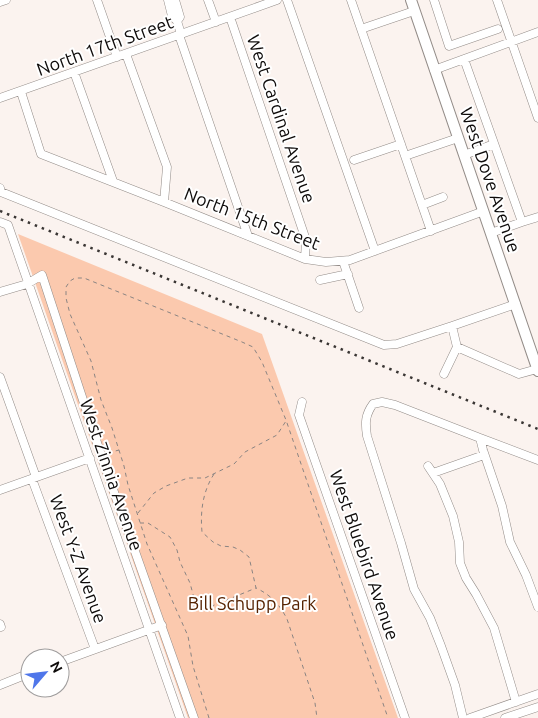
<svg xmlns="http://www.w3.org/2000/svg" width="538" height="718" font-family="Ubuntu,sans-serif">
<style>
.green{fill:#fbc9ae}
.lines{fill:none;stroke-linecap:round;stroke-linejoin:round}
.minor-casing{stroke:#938c88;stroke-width:9}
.major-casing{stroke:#938c88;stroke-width:12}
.path{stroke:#8a8482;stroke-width:1;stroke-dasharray:4 4;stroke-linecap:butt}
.minor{stroke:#fff;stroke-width:8}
.major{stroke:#fff;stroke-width:10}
.rail{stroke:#3a3634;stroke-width:2.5;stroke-dasharray:2.5 5;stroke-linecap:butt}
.labels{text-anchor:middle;stroke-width:4;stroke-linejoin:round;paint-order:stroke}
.street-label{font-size:18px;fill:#0e0b0a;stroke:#fff}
.park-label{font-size:18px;fill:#562200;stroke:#fff}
</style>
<rect width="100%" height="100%" fill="#fbf3ef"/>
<!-- green -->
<path class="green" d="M18 234 262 334 398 718H188Z"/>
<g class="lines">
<defs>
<path id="minor" d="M97 0 117 57
M168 0 172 16 177 21 181 34
M175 0 180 17 177 21
M208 0 216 22
M287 0 375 251
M351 0 431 231
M434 0 449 46 498 29
M497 0 538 118
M0 2 6 0
M230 17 306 240 305 259
M361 29 414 11
M179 35 248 236
M126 54 167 167 164 202
M464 59 522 222 491 233
M434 70 538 32
M74 72 113 181
M21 92 41 154 164 202 305 259 326 262 350 260 484 211
M0 98 277 0
M464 155 494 144
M405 156 458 138
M354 160 401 144
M0 188 1 192 384 345 397 344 452 326
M422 205 443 197
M0 222 8 225 180 718
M522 222 538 217
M343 261 359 308
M320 280 348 274
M0 292 27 284 42 275 103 461 194 718
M516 304 452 326 457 347 519 374 537 369
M444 374 457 347
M0 377 36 477
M302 402 299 415 405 718
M538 460 480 438 483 450 502 506 510 542 526 575 538 607
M428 466 440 484 453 516 459 542 460 563 466 578 476 594 494 628 516 702
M433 473 484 455
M32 479 95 649
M0 490 90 458
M0 624 1 627
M60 662 162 625
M0 685 30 673
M463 718 455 685 441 646 430 618 414 589 401 543 367 436C365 423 365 415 373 404L382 402 395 405 480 438
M470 718 538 694
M505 718 538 707"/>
<path id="major" d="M411 0 538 371"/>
</defs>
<!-- minor casing -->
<use href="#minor" class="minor-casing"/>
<!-- major casing -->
<use href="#major" class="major-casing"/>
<!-- path -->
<path class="path" d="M108 453 119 450
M214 474C203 491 200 511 202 532L213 542 221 546 233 547 240 550 249 557 256 588C271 595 280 605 287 619L315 703 317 718
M138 513 154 493 166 486 188 478H205L234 464 245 452 277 435 286 421
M140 523H148L170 537 177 550 180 562 190 583 194 598 200 604 205 607 212 606 256 588
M209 718 193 666 188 636 147 544 128 485 124 466 112 428 101 400 91 361 70 314 66 298V287L70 281 75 278H84L242 342 253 347 262 362 286 420 388 718"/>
<!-- minor -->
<use href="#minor" class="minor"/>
<!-- major -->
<use href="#major" class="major"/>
<!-- rail -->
<path class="rail" d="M0 211 538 429"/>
</g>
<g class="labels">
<!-- street labels -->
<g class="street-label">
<text transform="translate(105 46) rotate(-20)" y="6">North 17th Street</text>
<text transform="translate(281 119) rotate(71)" y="6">West Cardinal Avenue</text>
<text transform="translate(490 180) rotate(71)" y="6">West Dove Avenue</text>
<text transform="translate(252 219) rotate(21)" y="6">North 15th Street</text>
<text transform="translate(111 475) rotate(71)" y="6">West Zinnia Avenue</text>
<text transform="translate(364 555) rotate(71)" y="6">West Bluebird Avenue</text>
<text transform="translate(78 559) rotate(70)" y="6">West Y-Z Avenue</text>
</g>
<!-- park labels -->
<g class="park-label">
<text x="252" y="610">Bill Schupp Park</text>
</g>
</g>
<!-- north arrow -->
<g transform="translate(45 673) rotate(62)"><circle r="24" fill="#ffffff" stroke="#9f9d9d"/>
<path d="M0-4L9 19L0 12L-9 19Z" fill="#4f76ea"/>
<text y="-8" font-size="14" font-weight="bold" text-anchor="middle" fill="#0e0b0a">N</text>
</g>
</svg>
